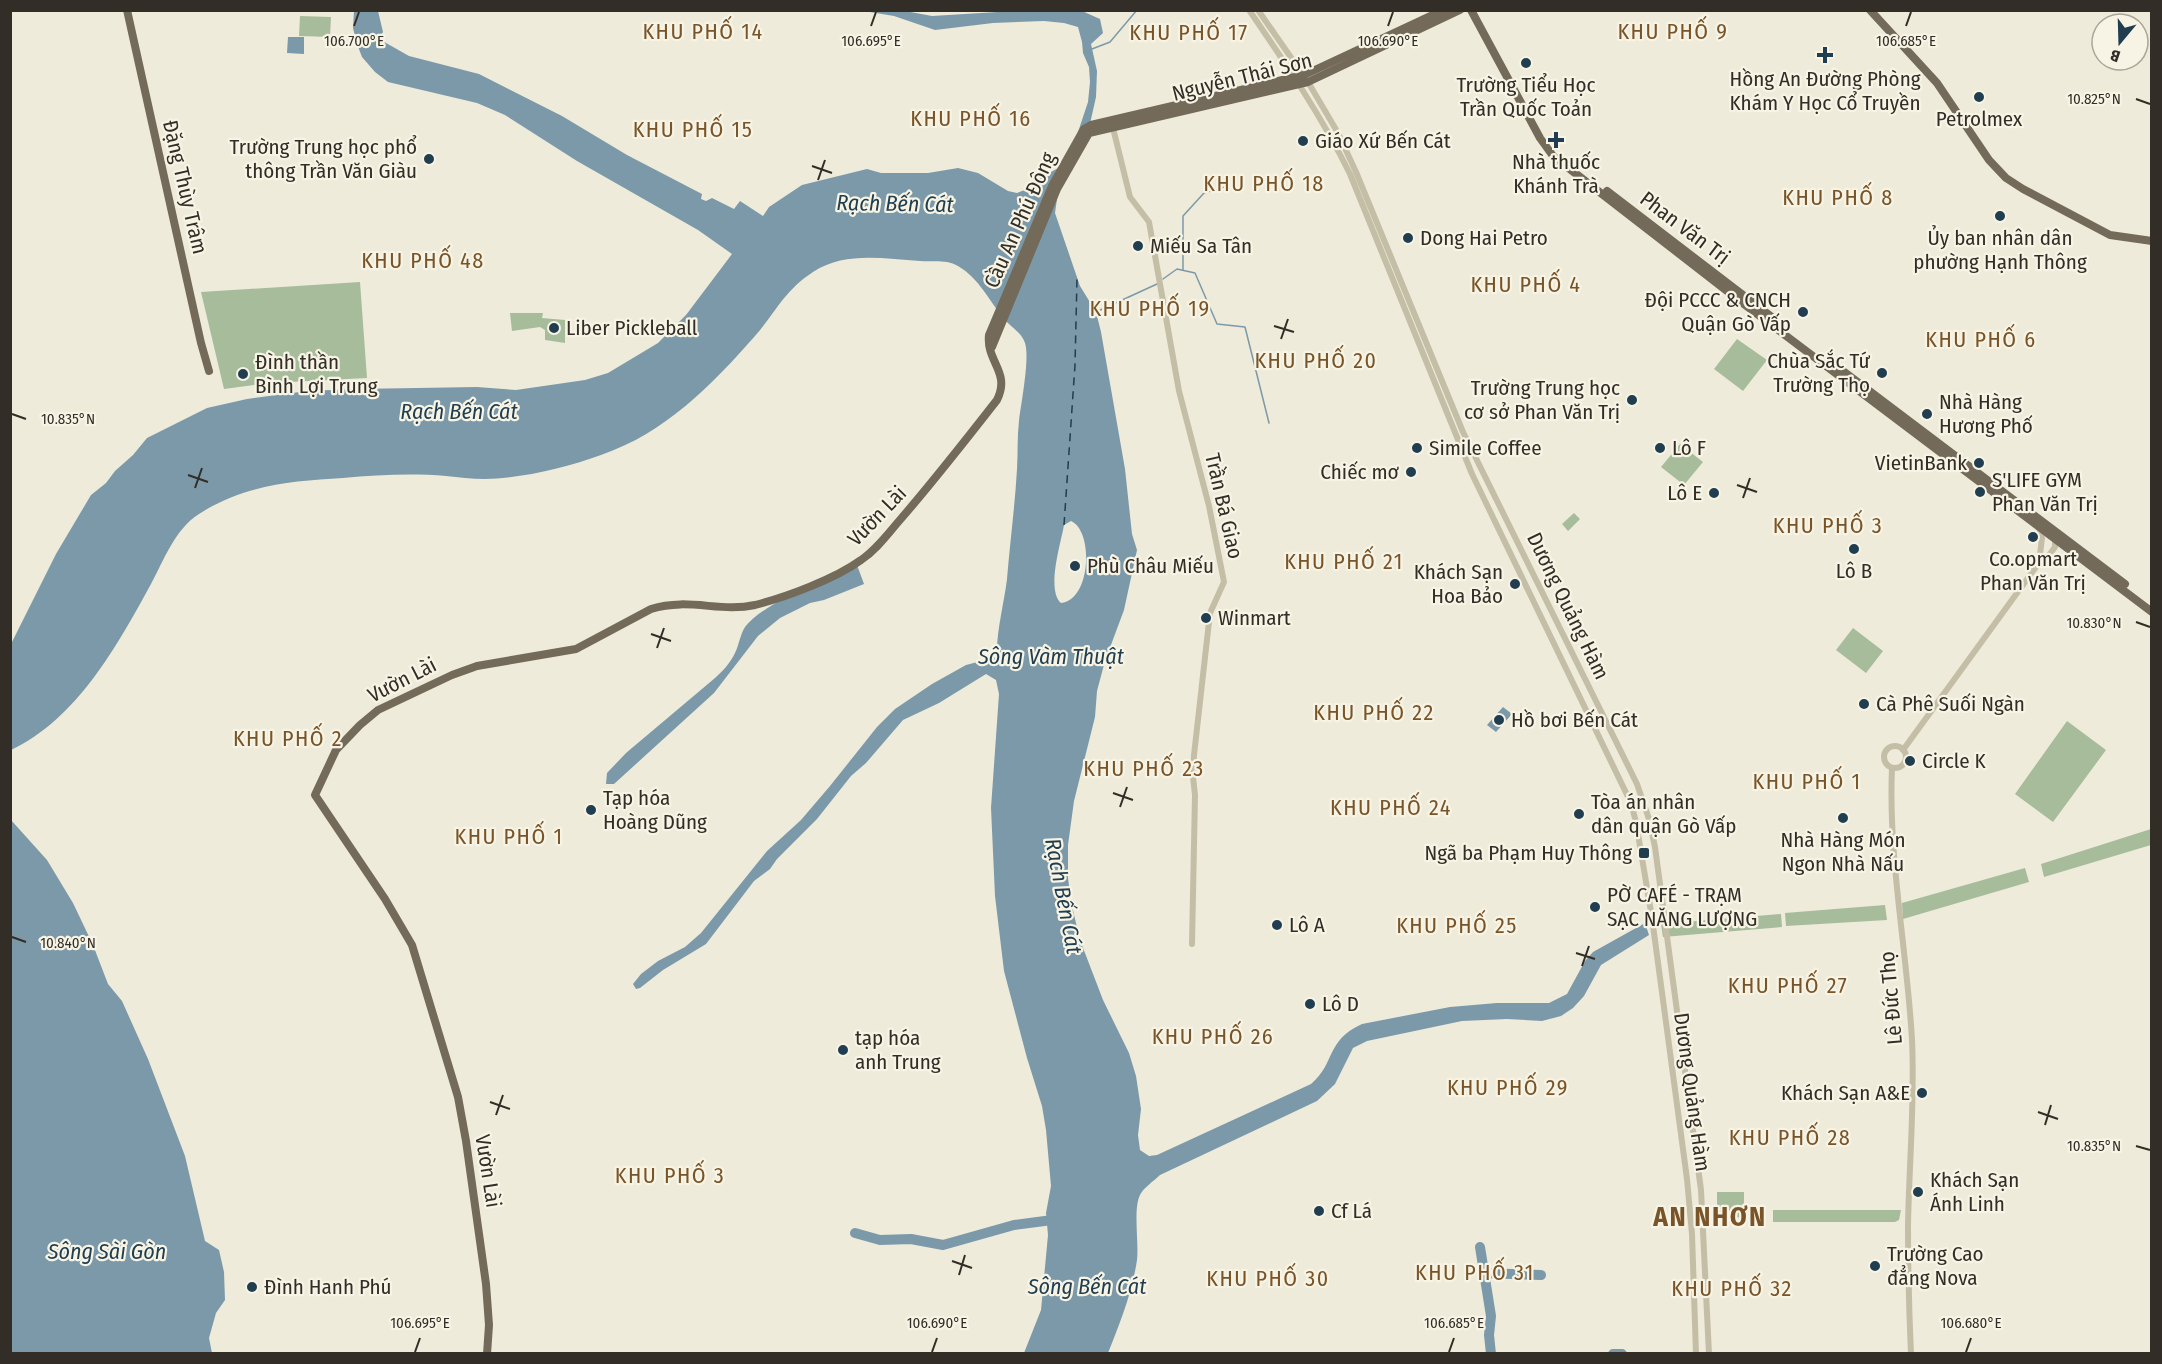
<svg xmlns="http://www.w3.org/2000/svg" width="2162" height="1364" font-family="'Fira Sans Condensed',sans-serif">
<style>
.green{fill:#a7bc9b}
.water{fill:#7c99a9;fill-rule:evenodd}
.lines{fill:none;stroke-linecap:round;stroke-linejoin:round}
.stream{stroke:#7c99a9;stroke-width:1.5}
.river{stroke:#7c99a9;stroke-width:10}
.ferry{stroke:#213e50;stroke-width:1.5;stroke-dasharray:8 6;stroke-linecap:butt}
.minor{stroke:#c5bea7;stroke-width:6}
.major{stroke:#736a59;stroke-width:8}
.ticks{fill:none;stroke:#322e27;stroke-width:2}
.poi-dot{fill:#213e50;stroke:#f7f4e5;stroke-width:2}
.labels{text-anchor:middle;stroke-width:4.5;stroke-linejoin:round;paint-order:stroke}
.street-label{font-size:21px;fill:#322e27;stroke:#f7f4e5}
.poi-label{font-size:21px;fill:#322e27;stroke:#f7f4e5;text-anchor:start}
.neighbourhood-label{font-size:22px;letter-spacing:1.5px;fill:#795428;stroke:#f7f4e5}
.water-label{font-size:22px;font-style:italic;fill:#213e50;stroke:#f7f4e5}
.district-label{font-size:27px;font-weight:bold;letter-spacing:1.5px;fill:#795428;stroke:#f7f4e5}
.ticks-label{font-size:15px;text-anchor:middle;fill:#322e27;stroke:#f7f4e5;stroke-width:4.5;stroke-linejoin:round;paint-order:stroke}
</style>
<rect width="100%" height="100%" fill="#eeebda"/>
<!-- green -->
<path class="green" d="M300 16 331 17 330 37 299 36Z
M360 282 367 378 270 383 224 389 201 292Z
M510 313H543L542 318 565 320V343L545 340V330L540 327 512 331Z
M1737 339 1767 360 1743 391 1714 369Z
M1680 444 1703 462 1684 485 1661 467Z
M1574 513 1580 519 1568 531 1562 524Z
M1853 628 1883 651 1866 673 1836 650Z
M2067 721 2106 750 2053 822 2015 794Z
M2151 829V845L2044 877 2041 864Z
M2025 868 2029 882 1903 919 1902 903Z
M1885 905 1887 920 1786 926 1785 913Z
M1781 914 1782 927 1663 937 1661 924Z
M1717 1192H1744V1217L1722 1218 1717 1213Z
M1773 1210H1901L1899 1220 1895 1222H1773Z"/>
<!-- water -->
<path class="water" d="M1029 10 1082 11 1100 19 1103 33 1091 44 1097 71 1096 97 1087 137 1058 192 1055 213 1080 286 1096 312 1101 332 1125 469 1132 534 1137 550 1124 610 1105 661 1097 691 1095 717 1074 801 1068 845V878L1071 902 1080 940 1103 1000 1129 1053 1136 1076 1141 1109 1138 1135 1140 1150 1149 1156 1157 1155 1311 1084C1336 1063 1325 1041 1362 1024L1450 1007 1497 1003H1549L1567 994 1585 961 1593 952 1645 923 1649 935 1601 965 1584 996 1573 1008 1561 1016 1542 1021 1507 1019 1462 1021 1367 1041 1353 1048 1335 1084 1317 1101 1160 1175C1154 1181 1143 1188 1140 1195 1133 1209 1139 1243 1137 1260 1132 1293 1120 1323 1108 1353H1024L1041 1310 1048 1235 1046 1213 1051 1186 1046 1130 1042 1106 1027 1058 1004 971 995 896 991 808 999 694 996 680 986 674 939 703 903 720 866 763 851 776 817 819 777 859 770 869 754 881 706 944 663 970 640 988 636 989 633 984 641 974 658 961 685 947 701 933 767 851 801 820 830 786 877 727 895 709 932 684 966 665 997 657C996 632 1004 604 1007 579 1010 542 1015 505 1017 469 1018 453 1017 437 1019 421 1021 404 1030 358 1025 343 1022 333 1011 327 1005 320 990 302 979 278 958 266 947 259 933 262 920 261 883 259 846 251 813 272 784 291 776 312 755 336 711 386 665 433 601 455 565 468 523 478 485 479 471 479 459 477 446 476 412 473 377 475 343 478 292 481 243 485 199 514 175 529 164 560 151 584 117 646 77 719 11 750V644L56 554 91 495 106 483 115 471 133 455 147 438 207 408 247 399 307 391 356 389 477 387 516 390 585 380 608 373 658 343 686 315 732 254 698 230 577 161 505 115 477 103 388 82 375 72 362 57 357 44 353 28 354 11H378L383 32 379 39 409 56 479 74 562 116 627 155 702 194 701 199 706 201 712 198 734 209 740 201 763 216 769 207 802 185 867 169 881 173H928L958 168 978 173 1008 191 1017 193 1027 189 1036 180 1062 166 1072 150 1088 102 1090 82 1089 67 1083 53 1082 42 1078 27 1064 23 1044 21 993 23 935 30 894 16 864 11H905L932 16ZM1071 521C1094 531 1091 600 1061 603 1046 590 1061 543 1064 525Z
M288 37H304V54L287 53Z
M857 565 864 584 824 600 810 603 780 618 758 636 714 693 614 784H606L607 773 626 753 715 678C723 671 730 663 735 653 739 645 740 635 745 627 764 602 828 579 857 565Z
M1503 707 1512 714 1496 732 1487 725Z
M11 820 47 860 73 903 93 945 108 984 122 1001 148 1059 185 1156 205 1241 219 1250 224 1272 225 1300 216 1313 209 1338 212 1353H11Z"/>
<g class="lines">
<!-- stream -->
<path class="stream" d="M1092 49 1110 42 1137 10
M1183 270V216L1204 193 1228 186
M1163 279 1177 269 1195 273 1217 324 1245 327 1269 423
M1096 312 1157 284"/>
<!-- river -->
<path class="river" d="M855 1233 880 1240 911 1239 943 1245 1014 1225 1060 1219
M1480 1247 1491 1316 1489 1335 1491 1354
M1484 1273 1541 1275
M1613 1354H1622"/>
<!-- ferry -->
<path class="ferry" d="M1064 525 1075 365 1077 278"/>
<!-- minor -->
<path class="minor" d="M1249 10C1286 64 1321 115 1350 174L1472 474 1631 803 1636 822 1652 918 1687 1179 1692 1234 1696 1354
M1258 10 1308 82 1338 133 1356 172 1463 432 1637 784 1649 819 1655 847 1701 1190 1709 1354
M1112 124 1130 197 1149 222 1179 391 1209 506 1224 582 1210 613 1194 755 1193 777 1195 795 1192 944
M2039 563 2042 538 2039 527
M1884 757a11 11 0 1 1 22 0a11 11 0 1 1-22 0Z
M1903 750 2033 571 2039 563 2044 562 2055 547V541L2058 537
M1892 768C1888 859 1907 949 1912 1040 1915 1102 1909 1164 1908 1226 1908 1269 1909 1311 1911 1354"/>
<!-- major -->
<path class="major" d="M127 10 201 343 209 371
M1471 10 1540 138 1553 156 1740 301 2152 612
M1870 10 1937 83 1989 160 2006 178 2023 189 2110 235 2152 241
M1607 191 1773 318
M992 347 1057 189 1089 133 1308 82 1460 10
M1831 362 2125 584
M487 1354 489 1325 486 1284 466 1141 458 1097 412 945 385 899 315 795 336 750 360 725 378 710 452 675 477 666 576 649 651 609C689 597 720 613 755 605 786 597 835 579 861 560 876 550 887 535 899 521 933 482 965 441 997 400 1011 372 986 362 989 335L1052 186 1084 129 1091 125 1304 75 1443 10"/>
</g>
<!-- ticks -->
<path class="ticks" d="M354 26 359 12M871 26 876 12M1388 26 1393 12M1906 26 1911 12M2136 99 2150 104M812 166 832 173M818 180 825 160M1274 326 1294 332M1281 339 1288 319M12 414 26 419M188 475 208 482M1737 485 1757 492M195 488 202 468M1743 498 1750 478M2136 622 2150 627M651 634 671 641M657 648 664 628M1113 793 1133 800M1120 807 1127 787M12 937 26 942M1576 953 1595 959M1582 966 1589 946M490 1102 510 1109M2038 1112 2058 1119M496 1115 503 1095M2045 1125 2051 1105M2136 1146 2150 1150M952 1261 972 1268M959 1275 965 1255M415 1352 420 1338M932 1352 937 1338M1449 1352 1454 1338M1966 1352 1971 1338"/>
<!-- markers -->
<g class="poi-dot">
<path d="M1822 46h6v6h6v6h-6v6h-6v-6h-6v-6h6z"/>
<circle cx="1526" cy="63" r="6"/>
<circle cx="1979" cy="97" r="6"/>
<path d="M1553 131h6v6h6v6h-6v6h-6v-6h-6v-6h6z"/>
<circle cx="1303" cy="141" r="6"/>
<circle cx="429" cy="159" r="6"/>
<circle cx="2000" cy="216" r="6"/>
<circle cx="1408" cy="238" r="6"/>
<circle cx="1138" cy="246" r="6"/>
<circle cx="1803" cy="312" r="6"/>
<circle cx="554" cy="328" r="6"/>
<circle cx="1882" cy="373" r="6"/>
<circle cx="243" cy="374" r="6"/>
<circle cx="1632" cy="400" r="6"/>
<circle cx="1927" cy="414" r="6"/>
<circle cx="1417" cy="448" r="6"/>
<circle cx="1660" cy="448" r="6"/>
<circle cx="1979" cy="463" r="6"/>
<circle cx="1411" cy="472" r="6"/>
<circle cx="1980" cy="492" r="6"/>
<circle cx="1714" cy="493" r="6"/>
<circle cx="2033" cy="537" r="6"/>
<circle cx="1854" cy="549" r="6"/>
<circle cx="1075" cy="566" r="6"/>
<circle cx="1515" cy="584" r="6"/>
<circle cx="1206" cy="618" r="6"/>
<circle cx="1864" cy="704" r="6"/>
<circle cx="1499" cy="720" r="6"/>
<circle cx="1910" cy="761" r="6"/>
<circle cx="591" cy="810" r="6"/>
<circle cx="1579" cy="814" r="6"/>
<circle cx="1843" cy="818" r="6"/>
<rect x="1638" y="847" width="12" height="12" rx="3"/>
<circle cx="1595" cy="907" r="6"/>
<circle cx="1277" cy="925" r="6"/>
<circle cx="1310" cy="1004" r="6"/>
<circle cx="843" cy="1050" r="6"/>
<circle cx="1922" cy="1093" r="6"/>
<circle cx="1918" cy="1192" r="6"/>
<circle cx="1319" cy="1211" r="6"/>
<circle cx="1875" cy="1266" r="6"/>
<circle cx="252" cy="1287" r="6"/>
</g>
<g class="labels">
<!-- street labels -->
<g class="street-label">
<text transform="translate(1242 77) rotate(-14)" y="7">Nguyễn Thái Sơn</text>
<text transform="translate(185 187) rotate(77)" y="7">Đặng Thùy Trâm</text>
<text transform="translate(1020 220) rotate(-66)" y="7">Cầu An Phú Đông</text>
<text transform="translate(1685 228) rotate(37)" y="7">Phan Văn Trị</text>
<text transform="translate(1224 506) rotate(77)" y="7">Trần Bá Giao</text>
<text transform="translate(877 516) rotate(-46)" y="7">Vườn Lài</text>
<text transform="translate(1568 606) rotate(64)" y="7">Dương Quảng Hàm</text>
<text transform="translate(402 680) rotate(-27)" y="7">Vườn Lài</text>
<text transform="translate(1891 998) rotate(-95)" y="7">Lê Đức Thọ</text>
<text transform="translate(1692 1092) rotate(82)" y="7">Dương Quảng Hàm</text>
<text transform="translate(488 1171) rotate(81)" y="7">Vườn Lài</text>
</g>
<!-- poi labels -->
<g class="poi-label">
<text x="1825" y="86" text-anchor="middle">Hồng An Đường Phòng<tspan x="1825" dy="24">Khám Y Học Cổ Truyền</tspan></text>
<text x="1526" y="92" text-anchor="middle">Trường Tiểu Học<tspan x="1526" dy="24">Trần Quốc Toản</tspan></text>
<text x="1979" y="126" text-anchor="middle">Petrolmex</text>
<text x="1315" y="148">Giáo Xứ Bến Cát</text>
<text x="417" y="154" text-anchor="end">Trường Trung học phổ<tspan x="417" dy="24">thông Trần Văn Giàu</tspan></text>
<text x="1556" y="169" text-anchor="middle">Nhà thuốc<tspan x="1556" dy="24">Khánh Trà</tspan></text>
<text x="1420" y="245">Dong Hai Petro</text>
<text x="2000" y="245" text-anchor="middle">Ủy ban nhân dân<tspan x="2000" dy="24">phường Hạnh Thông</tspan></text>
<text x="1150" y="253">Miếu Sa Tân</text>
<text x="1791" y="307" text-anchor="end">Đội PCCC &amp; CNCH<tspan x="1791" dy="24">Quận Gò Vấp</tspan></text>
<text x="566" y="335">Liber Pickleball</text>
<text x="1870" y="368" text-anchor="end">Chùa Sắc Tứ<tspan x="1870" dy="24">Trường Thọ</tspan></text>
<text x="255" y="369">Đình thần<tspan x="255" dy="24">Bình Lợi Trung</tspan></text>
<text x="1620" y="395" text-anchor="end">Trường Trung học<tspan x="1620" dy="24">cơ sở Phan Văn Trị</tspan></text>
<text x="1939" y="409">Nhà Hàng<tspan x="1939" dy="24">Hương Phố</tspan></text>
<text x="1429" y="455">Simile Coffee</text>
<text x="1672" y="455">Lô F</text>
<text x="1967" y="470" text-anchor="end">VietinBank</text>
<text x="1399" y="479" text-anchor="end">Chiếc mơ</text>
<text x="1992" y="487">S'LIFE GYM<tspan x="1992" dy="24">Phan Văn Trị</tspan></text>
<text x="1702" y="500" text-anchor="end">Lô E</text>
<text x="2033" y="566" text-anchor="middle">Co.opmart<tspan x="2033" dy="24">Phan Văn Trị</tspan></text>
<text x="1087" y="573">Phù Châu Miếu</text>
<text x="1854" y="578" text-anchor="middle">Lô B</text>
<text x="1503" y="579" text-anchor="end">Khách Sạn<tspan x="1503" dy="24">Hoa Bảo</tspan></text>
<text x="1218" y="625">Winmart</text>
<text x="1876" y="711">Cà Phê Suối Ngàn</text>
<text x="1511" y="727">Hồ bơi Bến Cát</text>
<text x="1922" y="768">Circle K</text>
<text x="603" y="805">Tạp hóa<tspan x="603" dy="24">Hoàng Dũng</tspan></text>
<text x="1591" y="809">Tòa án nhân<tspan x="1591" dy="24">dân quận Gò Vấp</tspan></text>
<text x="1843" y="847" text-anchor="middle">Nhà Hàng Món<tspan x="1843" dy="24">Ngon Nhà Nấu</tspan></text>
<text x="1632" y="860" text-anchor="end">Ngã ba Phạm Huy Thông</text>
<text x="1607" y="902">PỜ CAFÉ - TRẠM<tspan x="1607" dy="24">SẠC NĂNG LƯỢNG</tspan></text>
<text x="1289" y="932">Lô A</text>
<text x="1322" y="1011">Lô D</text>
<text x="855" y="1045">tạp hóa<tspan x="855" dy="24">anh Trung</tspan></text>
<text x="1910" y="1100" text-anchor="end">Khách Sạn A&amp;E</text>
<text x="1930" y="1187">Khách Sạn<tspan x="1930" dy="24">Ánh Linh</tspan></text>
<text x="1331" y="1218">Cf Lá</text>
<text x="1887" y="1261">Trường Cao<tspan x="1887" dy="24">đẳng Nova</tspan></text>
<text x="264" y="1294">Đình Hanh Phú</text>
</g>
<!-- neighbourhood labels -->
<g class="neighbourhood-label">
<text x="703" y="39">KHU PHỐ 14</text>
<text x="1673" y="39">KHU PHỐ 9</text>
<text x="1189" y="40">KHU PHỐ 17</text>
<text x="971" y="126">KHU PHỐ 16</text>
<text x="693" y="137">KHU PHỐ 15</text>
<text x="1264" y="191">KHU PHỐ 18</text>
<text x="1838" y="205">KHU PHỐ 8</text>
<text x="423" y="268">KHU PHỐ 48</text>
<text x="1526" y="292">KHU PHỐ 4</text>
<text x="1150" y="316">KHU PHỐ 19</text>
<text x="1981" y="347">KHU PHỐ 6</text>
<text x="1316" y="368">KHU PHỐ 20</text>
<text x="1828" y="533">KHU PHỐ 3</text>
<text x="1344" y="569">KHU PHỐ 21</text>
<text x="1374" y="720">KHU PHỐ 22</text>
<text x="288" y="746">KHU PHỐ 2</text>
<text x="1144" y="776">KHU PHỐ 23</text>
<text x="1807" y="789">KHU PHỐ 1</text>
<text x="1391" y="815">KHU PHỐ 24</text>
<text x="509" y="844">KHU PHỐ 1</text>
<text x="1457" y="933">KHU PHỐ 25</text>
<text x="1788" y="993">KHU PHỐ 27</text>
<text x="1213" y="1044">KHU PHỐ 26</text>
<text x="1508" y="1095">KHU PHỐ 29</text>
<text x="1790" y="1145">KHU PHỐ 28</text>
<text x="670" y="1183">KHU PHỐ 3</text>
<text x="1475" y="1280">KHU PHỐ 31</text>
<text x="1268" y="1286">KHU PHỐ 30</text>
<text x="1732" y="1296">KHU PHỐ 32</text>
</g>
<!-- water labels -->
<g class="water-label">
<text transform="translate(895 203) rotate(1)" y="8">Rạch Bến Cát</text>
<text x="459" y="419">Rạch Bến Cát</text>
<text x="1051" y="664">Sông Vàm Thuật</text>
<text transform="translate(1064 896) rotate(79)" y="8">Rạch Bến Cát</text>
<text x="107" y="1259">Sông Sài Gòn</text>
<text x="1087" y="1294">Sông Bến Cát</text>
</g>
<!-- district labels -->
<g class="district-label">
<text x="1710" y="1226">AN NHƠN</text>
</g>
</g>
<g class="ticks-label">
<text x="354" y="46">106.700°E</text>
<text x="871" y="46">106.695°E</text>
<text x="1388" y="46">106.690°E</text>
<text x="1906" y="46">106.685°E</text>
<text x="2094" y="104">10.825°N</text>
<text x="68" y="424">10.835°N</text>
<text x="2094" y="628">10.830°N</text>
<text x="68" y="948">10.840°N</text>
<text x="2094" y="1151">10.835°N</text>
<text x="420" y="1328">106.695°E</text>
<text x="937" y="1328">106.690°E</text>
<text x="1454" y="1328">106.685°E</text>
<text x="1971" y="1328">106.680°E</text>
</g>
<!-- border -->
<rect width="2162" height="1364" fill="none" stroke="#322e27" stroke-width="24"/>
<!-- north arrow -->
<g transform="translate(2120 42) rotate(199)"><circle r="28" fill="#f7f4e5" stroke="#a8a599" stroke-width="1.5"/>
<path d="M0-4.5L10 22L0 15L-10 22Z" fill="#213e50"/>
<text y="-9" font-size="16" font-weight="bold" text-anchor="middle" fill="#322e27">B</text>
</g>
</svg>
